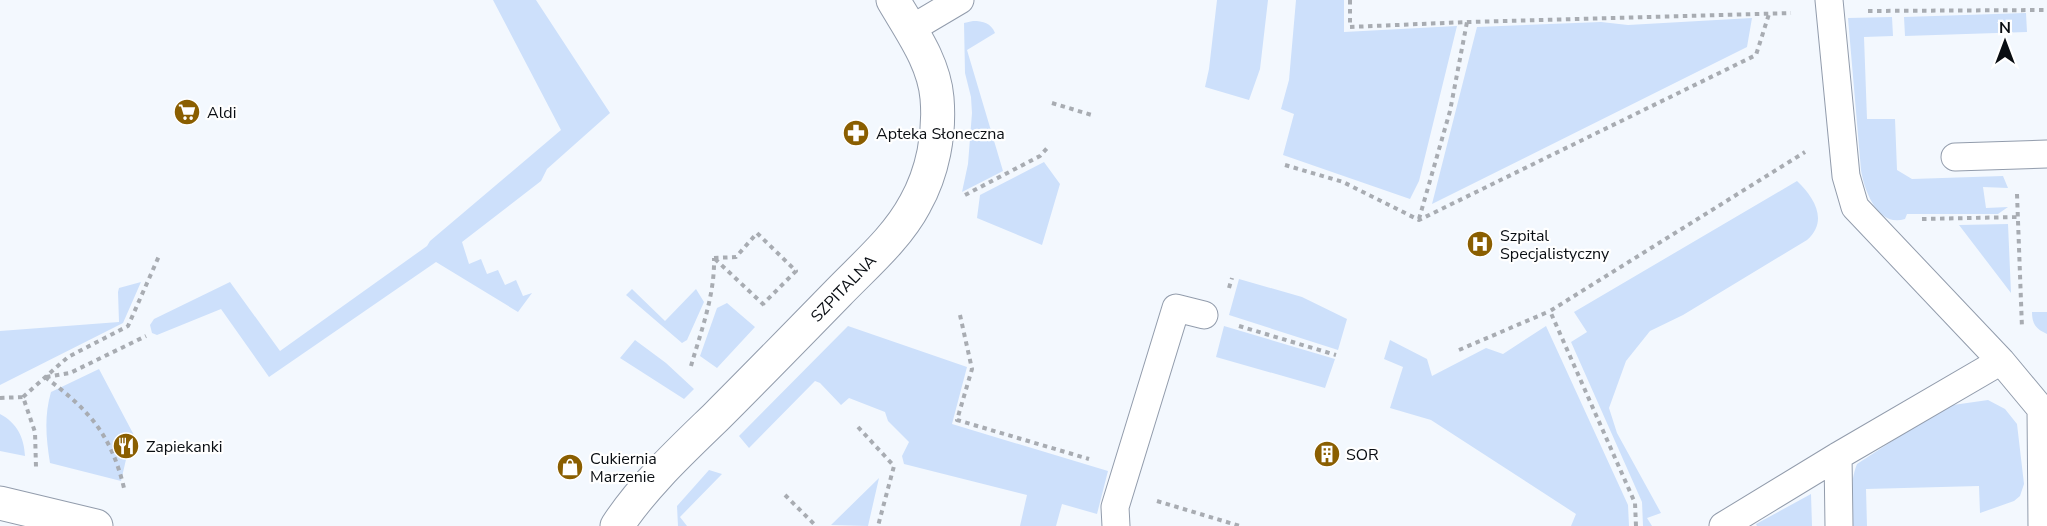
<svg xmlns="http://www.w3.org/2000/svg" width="2047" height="526" font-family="'Nunito Sans',sans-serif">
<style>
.green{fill:#cde0fb}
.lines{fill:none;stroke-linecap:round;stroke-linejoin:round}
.service-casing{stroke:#929cac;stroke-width:29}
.minor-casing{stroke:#929cac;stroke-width:35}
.tertiary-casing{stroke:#929cac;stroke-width:35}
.path{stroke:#a8acb2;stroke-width:4;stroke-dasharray:4.5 4.5;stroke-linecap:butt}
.service{stroke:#fff;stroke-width:27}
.minor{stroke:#fff;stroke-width:33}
.tertiary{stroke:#fff;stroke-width:33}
.labels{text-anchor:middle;stroke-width:4.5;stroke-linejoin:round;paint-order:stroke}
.poi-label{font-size:16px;fill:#090d12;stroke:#fff;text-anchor:start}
.street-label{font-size:16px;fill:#090d12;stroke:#fff}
</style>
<rect width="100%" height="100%" fill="#f3f8fe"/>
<!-- green -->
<path class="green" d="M493 0H536L610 113 547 169 541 181 462 242 469 264 481 259 487 274 498 270 505 285 516 280 523 296 532 293 518 312 436 262 269 377 221 309 157 335 152 333 150 325 154 319 230 282 280 351 427 246 430 241 561 130Z
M1217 0H1268L1260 69 1249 100 1205 87 1209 69Z
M1296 0H1344V32L1457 26 1419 181 1410 199 1283 155 1294 114 1281 109 1289 80Z
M2026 13 2027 32 1905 36 1904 17Z
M1892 17 1893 36 1864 37 1867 119H1895L1897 170 1912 179 2003 176 2008 188 1983 187 1986 208 2008 207 1998 214H1907L1905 219C1878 228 1864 190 1861 170L1848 18Z
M1752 18 1747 47 1432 204 1477 27 1601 22 1628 25Z
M973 21C983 21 991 23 995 33L967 50 1003 171 962 192 968 164 972 113 971 97 965 73 964 23Z
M1044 162 1060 184 1042 245 977 218 980 195Z
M1797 181C1814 197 1829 221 1807 240L1683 315 1650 331 1626 361 1609 408 1617 433 1661 513 1647 518 1652 526H1643L1642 502 1571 342 1587 332 1574 312Z
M2008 224 2011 293 1959 225Z
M1239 279 1302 297 1347 319 1338 350 1229 315Z
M141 282 123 323 0 385V331L119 322 118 292 119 288Z
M632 289 665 321 696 289 704 302 687 340 682 343 626 295Z
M727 303 755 327 717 368 700 356 717 308Z
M2032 312H2047V334C2036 329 2032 324 2032 312Z
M848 326 967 367 952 424 1108 471 1097 514 1062 504 1056 526H1020L1027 495 904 464 902 456 909 442 888 421 885 412 849 398 841 405 820 383 815 381 749 448 739 436Z
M1224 326 1335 359 1325 388 1216 357Z
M1546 326 1628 505 1629 526H1571L1576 514 1431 420 1390 408 1403 367 1384 359 1390 340 1427 359 1432 376 1486 348 1503 354Z
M635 340 666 363 694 389 684 399 620 358Z
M99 369 136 439 131 438 121 481 50 463C46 438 44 416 51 392Z
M1988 400 2005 409 2017 424 2024 484 2020 496 2014 501 1980 513 1979 486 1866 489 1867 526H1853C1852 505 1849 484 1857 464L1935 413 1953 405Z
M0 414C17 423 24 437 25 456L0 451Z
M709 470 722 474 680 517 687 526H678L677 506Z
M879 478 868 526 831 525Z
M1811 494 1812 526H1757L1756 524Z"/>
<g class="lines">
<defs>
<path id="service" d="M1829 0 1846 176 1855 207 2001 361 2041 409 2042 526
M911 29 960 0
M1955 157 2047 154
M1838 456 1839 526
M1116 526 1115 507 1176 308 1204 315
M1723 526 1838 456 2001 361"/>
<path id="minor" d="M617 526C644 485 682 450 717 416 758 375 798 334 838 293 865 265 897 238 915 204 933 172 940 134 937 98 934 62 911 31 893 0"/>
<path id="tertiary" d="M0 503 96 526"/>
</defs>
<!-- service casing -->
<use href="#service" class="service-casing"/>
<!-- minor casing -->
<use href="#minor" class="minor-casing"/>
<!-- tertiary casing -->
<use href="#tertiary" class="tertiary-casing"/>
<!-- path -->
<path class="path" d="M1350 0V27L1467 22 1791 13
M1868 11 2047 10
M1052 103 1095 116
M1285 165 1343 182 1419 220 1756 55 1769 14
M2017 194 2022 328
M965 195 1040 156 1049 146
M1419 219 1450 111 1467 22
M1922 219 2018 217
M714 258 736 257 757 233 796 271 763 304
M715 259 764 305
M1229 288 1232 278
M960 315 972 369 957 420 1089 459
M1239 326 1336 355
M1459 350 1550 311
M691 366C701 331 715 295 714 258
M45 377C89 410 111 434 124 488
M46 377 70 373 146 336
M23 397 68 357 128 326 159 256
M0 398 23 397 35 432 36 467
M858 427 894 466 878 526
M785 495 816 526
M1157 501 1240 526
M1636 526 1635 503 1550 311 1805 152"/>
<!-- service -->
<use href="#service" class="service"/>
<!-- minor -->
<use href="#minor" class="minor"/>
<!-- tertiary -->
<use href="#tertiary" class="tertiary"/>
</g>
<!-- icons -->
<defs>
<symbol id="supermarket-disc" viewBox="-11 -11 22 22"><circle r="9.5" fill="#8a5e00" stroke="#fff"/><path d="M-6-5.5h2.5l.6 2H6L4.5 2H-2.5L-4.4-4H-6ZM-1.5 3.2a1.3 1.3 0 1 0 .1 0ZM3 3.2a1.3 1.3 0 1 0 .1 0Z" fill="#fff"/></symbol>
<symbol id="pharmacy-disc" viewBox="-11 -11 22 22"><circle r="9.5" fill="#8a5e00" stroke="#fff"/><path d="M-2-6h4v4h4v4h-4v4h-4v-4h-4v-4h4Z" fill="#fff"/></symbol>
<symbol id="hospital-disc" viewBox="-11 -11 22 22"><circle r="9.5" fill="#8a5e00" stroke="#fff"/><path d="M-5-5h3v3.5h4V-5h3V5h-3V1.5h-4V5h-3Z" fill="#fff"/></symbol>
<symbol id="restaurant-disc" viewBox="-11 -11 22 22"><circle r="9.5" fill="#8a5e00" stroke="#fff"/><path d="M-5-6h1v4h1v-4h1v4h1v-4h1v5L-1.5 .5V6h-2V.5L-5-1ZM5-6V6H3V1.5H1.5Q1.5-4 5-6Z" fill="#fff"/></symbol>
<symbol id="building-disc" viewBox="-11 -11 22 22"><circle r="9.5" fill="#8a5e00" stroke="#fff"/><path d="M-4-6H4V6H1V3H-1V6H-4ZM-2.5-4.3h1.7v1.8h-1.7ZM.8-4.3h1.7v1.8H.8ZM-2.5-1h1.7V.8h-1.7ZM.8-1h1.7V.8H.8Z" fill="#fff"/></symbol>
<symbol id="shop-disc" viewBox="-11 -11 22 22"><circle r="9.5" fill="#8a5e00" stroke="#fff"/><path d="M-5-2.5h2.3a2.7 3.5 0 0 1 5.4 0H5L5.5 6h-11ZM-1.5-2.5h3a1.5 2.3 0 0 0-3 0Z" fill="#fff"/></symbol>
</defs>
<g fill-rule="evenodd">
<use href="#supermarket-disc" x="172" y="97" width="30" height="30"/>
<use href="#pharmacy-disc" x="841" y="118" width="30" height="30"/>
<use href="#hospital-disc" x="1465" y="229" width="30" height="30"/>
<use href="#restaurant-disc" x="111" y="431" width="30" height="30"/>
<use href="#building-disc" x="1312" y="439" width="30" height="30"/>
<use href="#shop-disc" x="555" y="452" width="30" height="30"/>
</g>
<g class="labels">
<!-- poi labels -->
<g class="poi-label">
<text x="207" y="118">Aldi</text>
<text x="876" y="139">Apteka Słoneczna</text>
<text x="1500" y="241">Szpital<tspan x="1500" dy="18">Specjalistyczny</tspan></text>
<text x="146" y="452">Zapiekanki</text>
<text x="1346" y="460">SOR</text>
<text x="590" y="464">Cukiernia<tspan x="590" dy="18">Marzenie</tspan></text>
</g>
<!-- street labels -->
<g class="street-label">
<text transform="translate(843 288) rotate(-46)" y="6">SZPITALNA</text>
</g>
</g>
<!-- north arrow -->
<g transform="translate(2005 42)" stroke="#ffffff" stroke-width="4.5" paint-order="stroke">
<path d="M0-4.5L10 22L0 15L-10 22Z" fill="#090d12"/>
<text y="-9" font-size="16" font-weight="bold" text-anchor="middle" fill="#090d12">N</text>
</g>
</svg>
